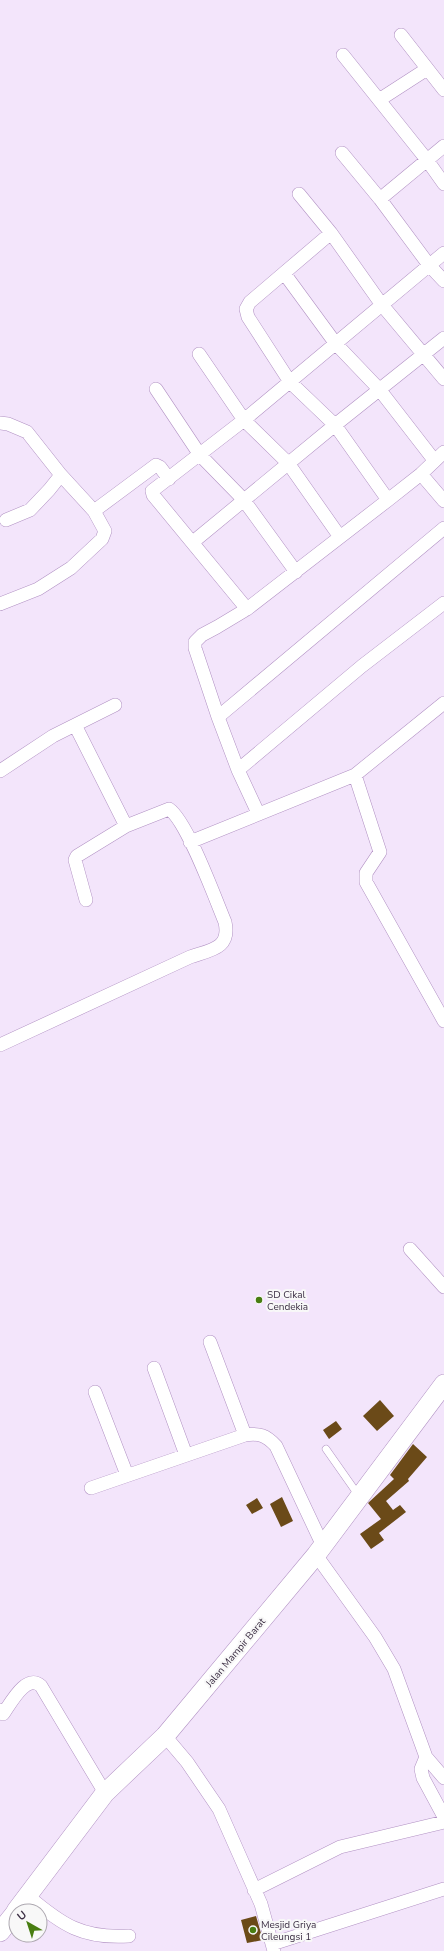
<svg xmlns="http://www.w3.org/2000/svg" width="444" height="1951" font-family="'Nunito Sans',sans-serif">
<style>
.building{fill:#6b4a18}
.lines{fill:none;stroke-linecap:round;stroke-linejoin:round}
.lane-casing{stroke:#b191c3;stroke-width:8}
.street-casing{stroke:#b191c3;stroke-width:14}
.secondary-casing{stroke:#b191c3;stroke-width:20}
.lane{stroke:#fff;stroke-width:7}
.street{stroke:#fff;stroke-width:13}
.secondary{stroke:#fff;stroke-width:19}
.poi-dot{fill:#487d11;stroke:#f8f8f8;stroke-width:1.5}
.labels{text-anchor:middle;stroke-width:4;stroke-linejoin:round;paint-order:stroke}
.poi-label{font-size:10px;fill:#3c2f44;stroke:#f8f8f8;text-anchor:start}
.street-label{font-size:10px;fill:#3c2f44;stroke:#f8f8f8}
</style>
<rect width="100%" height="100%" fill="#f3e5fb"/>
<!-- building -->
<path class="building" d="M380 1400 394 1416 377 1431 363 1416Z
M336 1421 342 1429 329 1439 323 1430Z
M413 1444 427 1457 408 1479 409 1481 386 1501 393 1510 400 1505 406 1512 379 1533 384 1540 371 1549 360 1534 381 1519 368 1503 394 1479 390 1475Z
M282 1497 293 1521 281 1527 270 1504Z
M257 1498 263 1508 252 1514 246 1505Z
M256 1916 263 1940 247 1943 241 1920Z"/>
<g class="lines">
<defs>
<path id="lane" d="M326 1449 359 1496"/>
<path id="street" d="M401 35 444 90
M343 55 427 160 444 184
M379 100 427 69
M342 153 380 199 429 265 444 281
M299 194 331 233 382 305 444 379
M380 199 444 146
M284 273 331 233
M199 354 244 420 288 463 340 537
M156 389 200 455 243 499 296 572
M0 423 8 424 27 432 61 475 94 511 105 531 102 539 71 568 38 589 0 604
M421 474 444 501
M388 500 335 425 290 382 248 317 246 309 250 302 284 273 336 344 379 389 434 460
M94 511 156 465 160 467 169 479
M6 520 30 510 49 490 61 475
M193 542 335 425 444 338
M247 609 388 500 421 474 444 452
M218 717 444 528
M75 725 126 826
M238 770 362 666 444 603
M0 771 53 736 115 705
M355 775 380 852 366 873V882L444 1021
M258 813 238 770 218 717 195 648V642L202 635 217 627 247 609 153 495 152 491 244 420 444 253
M190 842 355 775 444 703
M0 1045 190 957C210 950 231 949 225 922 215 898 187 821 169 809L126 826 77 856 75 860 86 900
M410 1249 444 1287
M210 1342 245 1435
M154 1368 186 1455
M95 1392 127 1475
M91 1488 245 1435C259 1433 266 1435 276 1446L323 1546
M316 1555 375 1637 394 1669 426 1757 444 1778
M0 1710 3 1714C11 1703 26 1673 41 1686L105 1793
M165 1736 187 1762 219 1809 261 1904 274 1951
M426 1757 421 1769 423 1778 444 1817
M254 1890 340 1847 444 1822
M28 1896C62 1925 83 1939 129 1936
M272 1944 444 1889"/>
<path id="secondary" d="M16 1911 105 1793 165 1736 316 1555 444 1384
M0 1932 16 1912"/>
</defs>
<!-- lane casing -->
<use href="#lane" class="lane-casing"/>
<!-- street casing -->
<use href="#street" class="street-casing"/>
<!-- secondary casing -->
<use href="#secondary" class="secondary-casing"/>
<!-- lane -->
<use href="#lane" class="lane"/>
<!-- street -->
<use href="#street" class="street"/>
<!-- secondary -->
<use href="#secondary" class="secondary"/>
</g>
<!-- markers -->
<g class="poi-dot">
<circle cx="259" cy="1300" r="4"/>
<circle cx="253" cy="1930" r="4"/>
</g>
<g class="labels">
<!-- poi labels -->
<g class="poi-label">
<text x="267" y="1298">SD Cikal<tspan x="267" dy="12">Cendekia</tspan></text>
<text x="261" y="1928">Mesjid Griya<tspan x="261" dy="12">Cileungsi 1</tspan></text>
</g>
<!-- street labels -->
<g class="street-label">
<text transform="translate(235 1652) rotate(-50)" y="4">Jalan Mampir Barat</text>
</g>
</g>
<!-- north arrow -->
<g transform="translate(28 1923) rotate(321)"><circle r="19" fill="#f8f8f8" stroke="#ada8b0"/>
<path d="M0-3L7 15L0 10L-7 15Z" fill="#487d11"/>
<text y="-6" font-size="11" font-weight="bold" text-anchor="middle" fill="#3c2f44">U</text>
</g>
</svg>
